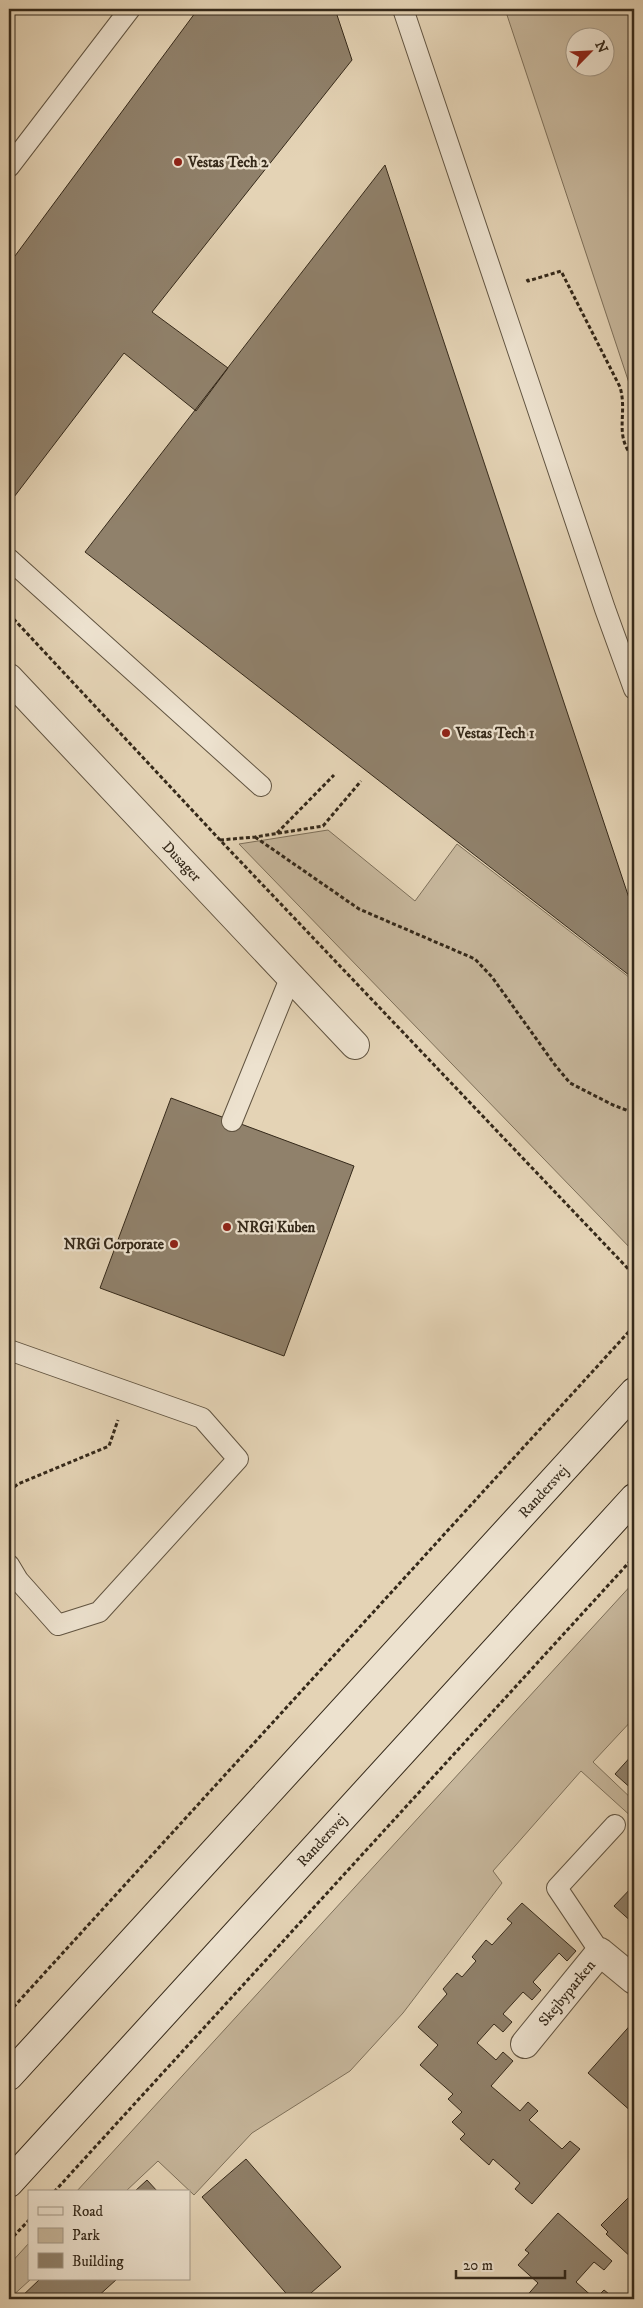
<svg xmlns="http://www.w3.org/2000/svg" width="643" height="2308" font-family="'IM FELL DW Pica',serif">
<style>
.green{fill:#c6b69b;stroke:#7e705a;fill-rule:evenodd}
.building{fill:#90816b;stroke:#35291a}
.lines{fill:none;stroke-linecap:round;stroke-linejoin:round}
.service-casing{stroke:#615441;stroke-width:22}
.minor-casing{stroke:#615441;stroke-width:30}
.secondary-casing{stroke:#35291a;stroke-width:30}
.path{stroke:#35291a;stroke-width:3;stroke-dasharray:4 2.5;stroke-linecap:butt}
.service{stroke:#ede2cf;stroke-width:20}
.minor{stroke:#ede2cf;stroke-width:28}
.secondary{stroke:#ede2cf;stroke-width:28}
.poi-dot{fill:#8f2418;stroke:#ede2cf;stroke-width:2}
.labels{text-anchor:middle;stroke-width:4.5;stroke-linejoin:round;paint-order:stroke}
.poi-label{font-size:15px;font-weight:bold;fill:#35291a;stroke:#ede2cf;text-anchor:start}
.street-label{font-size:15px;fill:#35291a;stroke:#ede2cf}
</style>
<rect width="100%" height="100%" fill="#e4d3b5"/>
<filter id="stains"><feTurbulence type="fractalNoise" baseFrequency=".004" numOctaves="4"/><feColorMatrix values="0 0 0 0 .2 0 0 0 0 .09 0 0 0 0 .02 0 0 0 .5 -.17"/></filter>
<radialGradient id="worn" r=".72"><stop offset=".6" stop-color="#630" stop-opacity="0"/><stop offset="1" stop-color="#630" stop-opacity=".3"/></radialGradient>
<!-- green -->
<path class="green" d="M505 9H634V398ZM576 38H606V68H576Z
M328 830 415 901 457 844 634 981V1252L239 844Z
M634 1582V1718L593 1762 634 1801V1819L581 1771 493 1871 502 1883 403 2013 350 2071 252 2133 194 2195 158 2161 125 2192H76Z
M29 2243V2279H31L9 2299V2265Z"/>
<!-- building -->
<path class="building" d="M198 9H335L352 60 152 312 228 368 196 411 124 353 14 497 9 493V264Z
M385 165 634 913V979L85 552Z
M171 1098 354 1166 284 1356 100 1288Z
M634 1753V1791L615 1774Z
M634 1885V1924L614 1906Z
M522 1903 576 1951 567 1961 559 1953 533 1982 541 1990 532 2000 523 1992 503 2014 512 2022 503 2032 494 2024 477 2043 496 2060 503 2052 513 2061 491 2086 520 2111 528 2102 538 2111 529 2120 562 2149 570 2141 580 2149 532 2204 515 2189 520 2183 493 2159 489 2165 460 2139 465 2134 452 2122 462 2112 448 2099 453 2094 420 2065 438 2045 418 2027 447 1994 443 1989 457 1973 462 1977 476 1961 472 1957 486 1940 492 1945 512 1923 507 1919Z
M634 2021V2113H633L588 2073Z
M246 2159 341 2267 304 2299H291L202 2197Z
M147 2180 158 2192H134Z
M631 2195 634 2198V2260L606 2234 608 2232 601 2225Z
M558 2213 612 2261 604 2270 594 2262 576 2282 595 2299H524L538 2283 518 2265 529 2253 525 2250Z
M40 2279H117L95 2299H19Z
M604 2290 614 2298 613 2299H595Z"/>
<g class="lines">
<defs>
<path id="service" d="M403 9 605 609 634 689
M9 167 130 9
M9 559 261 786
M232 1121 291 976
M9 1350 202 1418 238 1459 99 1612 58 1625 18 1580 9 1565
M600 1952 557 1888 615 1825"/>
<g id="minor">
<path id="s1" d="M9 678 355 1045"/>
<path id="s2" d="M525 2044 600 1952 634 1980"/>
</g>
<g id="secondary">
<path id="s3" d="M9 2076 634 1392"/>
<path id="s4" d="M9 2183 634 1498"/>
</g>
</defs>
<!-- service casing -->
<use href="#service" class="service-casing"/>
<!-- minor casing -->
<use href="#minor" class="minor-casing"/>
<!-- secondary casing -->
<use href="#secondary" class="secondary-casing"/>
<!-- path -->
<path class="path" d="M527 279 528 281 561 271 620 387C628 414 613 436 634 458
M9 614 220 840 634 1275
M277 833 334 775
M255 837 359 909 475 959 492 977 555 1065 570 1083 613 1105 634 1113
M220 840 255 837 323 826 361 781
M9 1491 18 1484 109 1446 118 1420
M9 2012 634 1326
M54 2192 634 1557
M9 2241 29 2220"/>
<!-- service -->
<use href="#service" class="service"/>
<!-- minor -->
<use href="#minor" class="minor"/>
<!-- secondary -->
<use href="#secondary" class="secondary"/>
</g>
<!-- markers -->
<g class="poi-dot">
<circle cx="178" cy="162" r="5"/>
<circle cx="446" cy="733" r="5"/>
<circle cx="227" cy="1227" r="5"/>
<circle cx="174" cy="1244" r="5"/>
</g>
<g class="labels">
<!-- poi labels -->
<g class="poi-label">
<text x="188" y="167">Vestas Tech 2</text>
<text x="456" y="738">Vestas Tech 1</text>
<text x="237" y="1232">NRGi Kuben</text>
<text x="164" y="1249" text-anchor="end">NRGi Corporate</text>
</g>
<!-- street labels -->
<g class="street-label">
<text dy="5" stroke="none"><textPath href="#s1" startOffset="252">Dusager</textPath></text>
<text dy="5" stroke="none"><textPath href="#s3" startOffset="792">Randersvej</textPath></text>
<text dy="5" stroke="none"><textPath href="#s4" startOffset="464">Randersvej</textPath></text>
<text dy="5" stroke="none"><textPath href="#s2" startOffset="66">Skejbyparken</textPath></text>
</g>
</g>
<!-- margin -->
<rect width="643" height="2308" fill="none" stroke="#e4d3b5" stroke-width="30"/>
<rect x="10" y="10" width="623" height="2288" fill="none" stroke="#35291a" stroke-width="2.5"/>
<rect x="15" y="15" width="613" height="2278" fill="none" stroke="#35291a"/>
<!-- legend -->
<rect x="28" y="2190" width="162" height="90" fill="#ede2cf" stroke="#a39887"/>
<rect x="38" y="2207" width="25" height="8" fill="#ede2cf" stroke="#a39887"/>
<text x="72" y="2216" font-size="15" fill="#35291a">Road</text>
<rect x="38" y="2228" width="25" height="15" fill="#c6b69b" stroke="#a39887"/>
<text x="72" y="2240" font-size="15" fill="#35291a">Park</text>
<rect x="38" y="2253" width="25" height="15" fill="#90816b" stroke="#a39887"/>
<text x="72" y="2266" font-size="15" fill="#35291a">Building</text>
<!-- north arrow -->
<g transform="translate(590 52) rotate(66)"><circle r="24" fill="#ede2cf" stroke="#a39887"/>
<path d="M0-4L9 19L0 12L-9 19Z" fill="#8f2418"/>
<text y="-8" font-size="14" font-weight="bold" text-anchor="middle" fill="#35291a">N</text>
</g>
<!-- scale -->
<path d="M456 2270v8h109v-8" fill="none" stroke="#35291a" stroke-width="2.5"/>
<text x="463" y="2270" font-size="15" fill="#35291a" stroke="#ede2cf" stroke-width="4" paint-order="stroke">20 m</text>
<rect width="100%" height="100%" filter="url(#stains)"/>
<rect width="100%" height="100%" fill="url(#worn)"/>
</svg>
